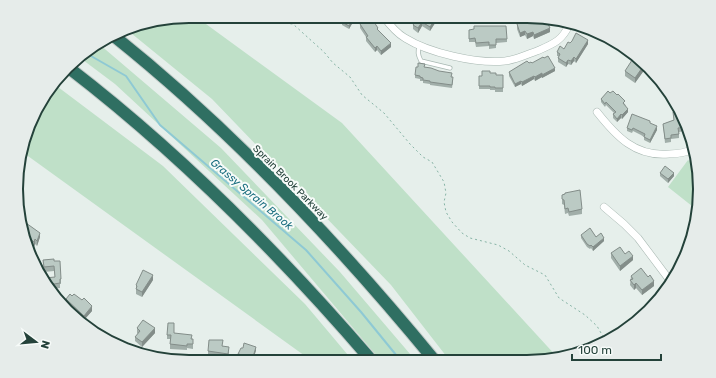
<svg xmlns="http://www.w3.org/2000/svg" width="716" height="378" font-family="Rubik,sans-serif">
<style>
.green{fill:#bfe0c8}
.lines{fill:none;stroke-linecap:round;stroke-linejoin:round}
.stream{stroke:#8ec9d4;stroke-width:2}
.service-casing{stroke:#a8b8b2;stroke-width:5}
.minor-casing{stroke:#a8b8b2;stroke-width:8}
.motorway-casing{stroke:#c2cac8;stroke-width:14}
.path{stroke:#86b3a5;stroke-width:1;stroke-dasharray:2 3;stroke-linecap:butt}
.service{stroke:#fff;stroke-width:3.5}
.minor{stroke:#fff;stroke-width:7}
.motorway{stroke:#2f6f62;stroke-width:12}
.wall{fill:#a1aea9}
.shaded-wall{fill:#838d89}
.building{fill:#bbcac4;stroke:#838d89}
.labels{text-anchor:middle;stroke-width:4;stroke-linejoin:round;paint-order:stroke}
.street-label{font-size:10px;fill:#24423a;stroke:#f7fbf9}
.water-label{font-size:11px;font-style:italic;fill:#1c6f80;stroke:#f7fbf9}
.rim{fill:none;stroke:#24423a;stroke-width:2}
</style>
<rect width="100%" height="100%" fill="#e6efeb"/>
<!-- green -->
<path class="green" d="M189 16H195L342 123 558 358 550 360 450 361 391 285 212 99 126 29 133 25Z
M99 44 221 148 340 272 416 361H381L262 220 115 84 79 57 84 52Z
M54 84 163 166 305 304 353 361H312L21 151 22 144 45 93Z
M688 160 695 165 700 201 697 210 668 187Z"/>
<g class="lines">
<!-- stream -->
<path class="stream" d="M84 52 126 76 160 125 306 250 361 312 401 361"/>
<defs>
<path id="service" d="M420 45C417 51 418 55 421 61L450 68"/>
<path id="minor" d="M383 16C389 24 396 33 405 38 429 53 477 64 505 61 516 60 528 54 537 51 553 44 562 41 569 25
M597 112C616 136 635 157 669 154 677 154 685 153 693 149
M604 207 624 224 638 238 671 282"/>
<path id="motorway" d="M114 36C233 131 338 243 435 361
M69 68C181 154 280 254 372 361"/>
</defs>
<!-- service casing -->
<use href="#service" class="service-casing"/>
<!-- minor casing -->
<use href="#minor" class="minor-casing"/>
<!-- motorway casing -->
<use href="#motorway" class="motorway-casing"/>
<!-- path -->
<path class="path" d="M273 16 281 23 293 24 304 34 324 52 333 63 350 77 362 95 384 113 410 144 423 157 432 162 444 182 446 193 444 202 446 212 452 222 462 233 470 238 498 245 509 251 525 265 545 275 559 298 585 315 597 326 605 340"/>
<!-- service -->
<use href="#service" class="service"/>
<!-- minor -->
<use href="#minor" class="minor"/>
<!-- motorway -->
<use href="#motorway" class="motorway"/>
</g>
<!-- wall -->
<path class="wall" d="M353 16 352 18 353 22 349 29 342 25V23L336 20V17Z
M408 16H437V20L430 31 422 26 418 33 413 29V25L414 24 408 20Z
M521 19 549 25 550 32 534 39 533 36 527 39 525 35 520 37 517 29V24L521 23Z
M360 24 378 30 391 47 381 55 377 50 375 52 366 41V37L360 28Z
M584 29 593 31V33H584Z
M469 30 507 39V42L496 43V48L489 49V46L476 47 475 42H469Z
M570 43 588 44 576 63 574 61 571 65 568 64 566 67 558 62V58L559 56H557V52L564 49Z
M529 63 555 71 542 78V77L535 81 534 79 522 86 521 84 515 87 509 76V72Z
M645 66V69L635 83 625 76V71Z
M425 67 451 77 453 81 452 88 430 85V84L423 83V81H420V79L415 78V75Z
M490 73 496 75H503V92H495V90H490V89H479V76H482Z
M610 93 625 104 628 112 622 119 621 118 617 122 613 118V114L614 113 606 105 605 107 601 102V99Z
M673 112H678L689 130 679 132V138L671 139V142L665 143 663 124 674 120Z
M650 123 657 130 650 143 644 140V137L641 135 633 131 632 133 627 131V128Z
M660 173 674 176 668 183 660 176Z
M562 199 582 209V214L569 216 568 213 565 214 564 205 562 204Z
M23 229 40 237 37 246 35 244 34 247 26 241Z
M581 235 596 237 604 241 593 251 591 248 590 249 587 247 581 238Z
M611 253 633 260 620 271 611 258Z
M43 260 54 261 61 279V284H60V288L51 289 45 282 55 277 54 271 44 272Z
M631 276 654 286 642 295 636 288 634 290 630 285Z
M153 280 142 297 136 294V285Z
M66 299 92 311 84 320 66 304Z
M137 328 155 333 142 347 135 341V337L138 334 137 333Z
M174 333 192 339 193 344V349L187 348V350L170 349V339H167V335Z
M223 346 229 352 228 358 208 355V351Z
M243 348 256 350 253 361 238 358V354Z"/>
<!-- shaded-wall -->
<path class="shaded-wall" d="M437 16V20L430 31V27Z
M353 19V22L349 29V26Z
M551 20 556 21 547 26V22Z
M422 22V26L418 33V28Z
M550 28V32L534 39V35Z
M525 31V35L520 37V33Z
M533 32V36L527 39V34Z
M588 40V44L576 63V59Z
M391 43V47L381 55V51Z
M377 46V50L375 52V48Z
M574 57V61L571 65V61Z
M568 60V64L566 67V63Z
M644 65 645 66V69L635 83V78Z
M555 68V71L542 78V75Z
M542 73V77L535 81V77Z
M534 76V79L522 86V82Z
M521 81V84L515 87V84Z
M628 109V112L622 119V115Z
M621 114V118L617 122V119Z
M657 126V130L650 143V140Z
M674 173V176L668 183V179Z
M40 233V237L37 246V241Z
M604 238V241L593 251V247Z
M35 239V244L34 247V242Z
M633 256V260L620 271V266Z
M153 275V280L142 297V292Z
M654 281V286L642 295V290Z
M636 283V288L634 290V285Z
M92 306V311L84 320V316Z
M155 328V333L142 347V342Z
M256 347V350L253 361V357Z"/>
<!-- building -->
<path class="building" d="M336 16H352L351 18 353 19 349 26 342 22 343 20 336 17Z
M370 16 378 28 377 29 391 43 381 51 377 46 375 48 366 37 368 36 360 24Z
M408 16H437L430 27 422 22 418 28 413 25 416 21Z
M527 16H538L551 20 547 22 550 28 534 35 533 32 527 34 525 31 520 33 517 24 522 22 521 19Z
M474 26H506L507 39H496V45H489V42L476 43 475 38 469 39V30L474 29Z
M576 33 588 40 576 59 574 57 571 61 568 60 566 63 558 58 560 54 557 52 560 46 564 49 568 42 570 43 572 41Z
M548 56 555 68 542 75V73L535 77 534 76 522 82 521 81 515 84 509 72 527 61 529 63 531 62 532 63 543 57 544 58Z
M634 57 644 65 635 78 625 71Z
M418 63 425 64 424 67 431 68 439 71 452 73 451 77H453L452 85 430 82V81L423 80V78L420 77V76L415 75 416 67H418Z
M482 71H490V73H496V75H503V88H495V87H490V86H479V76H482Z
M608 91 610 93 613 91 617 95 618 94 625 101 623 103 628 109 622 115 621 114 617 119 613 114 616 112 606 102 605 104 601 99Z
M673 112H678L687 127 678 128 679 134 671 135V138L665 139 663 124 674 120Z
M632 114 650 121V123L657 126 650 140 644 137 645 134 633 128 632 130 627 128Z
M665 166 674 173 668 179 660 173Z
M580 190 582 209 569 212 568 208 565 209 564 200 562 199V195L565 194V193Z
M26 223 40 233 37 241 35 239 34 242 25 235 23 229Z
M590 228 596 237 601 233 604 238 593 247 591 245 590 246 587 244 581 235Z
M620 247 625 254 629 251 633 256 620 266 611 253Z
M54 259V261H60L61 279H60V283L48 285 46 282 45 278 55 277 54 266 44 267 43 260Z
M641 268 648 277 650 275 654 281 642 290 636 283 634 285 630 280 633 279 631 276Z
M143 270 153 275 142 292 136 289 137 286 136 285Z
M70 294 72 296 74 294 82 300 84 298 92 306 84 316 66 299Z
M659 300 657 303 653 306 652 305Z
M143 320 155 328 142 342 135 337 140 331 137 328Z
M168 323H174V333L192 335 191 339H193V344H187V346L170 344 171 335H167Z
M95 328 106 338 105 339 93 330Z
M107 340 111 341V343Z
M209 340H223L222 346 229 347 228 354 208 351Z
M244 343 256 347 253 357 238 354 241 348H243Z"/>
<g class="labels">
<!-- street labels -->
<g class="street-label">
<text transform="translate(291 182) rotate(45)" y="4">Sprain Brook Parkway</text>
</g>
<!-- water labels -->
<g class="water-label">
<text transform="translate(252 194) rotate(40)" y="4">Grassy Sprain Brook</text>
</g>
</g>
<!-- crop -->
<path d="M0 0H716V378H0ZM189 23H527A166 166 0 0 1 693 189V189A166 166 0 0 1 527 355H189A166 166 0 0 1 23 189V189A166 166 0 0 1 189 23Z" fill="#e6ecea" fill-rule="evenodd"/>
<path class="rim" d="M189 23H527A166 166 0 0 1 693 189V189A166 166 0 0 1 527 355H189A166 166 0 0 1 23 189V189A166 166 0 0 1 189 23Z"/>
<!-- north arrow -->
<g transform="translate(36 342) rotate(106)" stroke="#f7fbf9" stroke-width="3" paint-order="stroke">
<path d="M0-3L7 15L0 10L-7 15Z" fill="#24423a"/>
<text y="-6" font-size="11" font-weight="bold" text-anchor="middle" fill="#24423a">N</text>
</g>
<!-- scale -->
<path d="M572 354v6h89v-6" fill="none" stroke="#24423a" stroke-width="2"/>
<text x="578" y="354" font-size="12" fill="#24423a" stroke="#f7fbf9" stroke-width="3" paint-order="stroke">100 m</text>
</svg>
